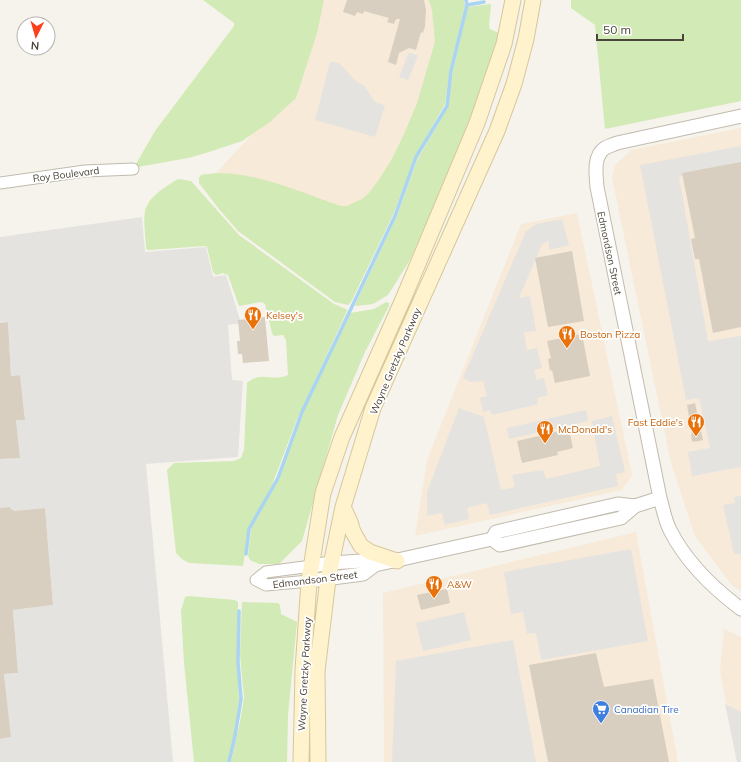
<svg xmlns="http://www.w3.org/2000/svg" width="741" height="762" font-family="Mulish,sans-serif">
<style>
.commercial{fill:#f7ead8}
.green{fill:#d2eab5}
.parking{fill:#e5e3e0}
.lines{fill:none;stroke-linecap:round;stroke-linejoin:round}
.stream{stroke:#a9d4f2;stroke-width:3.5}
.building{fill:#d8cfc1}
.minor-casing{stroke:#c2bbae;stroke-width:13}
.tertiary-casing{stroke:#c2bbae;stroke-width:15}
.secondary-casing{stroke:#d6c79b;stroke-width:17}
.minor{stroke:#fff;stroke-width:11}
.tertiary{stroke:#fff;stroke-width:13}
.secondary{stroke:#fff3cd;stroke-width:15}
.labels{text-anchor:middle;stroke-width:3.5;stroke-linejoin:round;paint-order:stroke}
.street-label{font-size:10px;fill:#4b4439;stroke:#fff}
.food-label{font-size:10px;fill:#c56008;stroke:#fff;text-anchor:start}
.shop-label{font-size:10px;fill:#366cbe;stroke:#fff;text-anchor:start}
</style>
<rect width="100%" height="100%" fill="#f6f3ec"/>
<!-- commercial -->
<path class="commercial" d="M317 0H448L431 70 373 217 213 176 291 93Z
M741 128V592L731 584 695 536 671 463 612 178 615 165 631 150Z
M577 213 632 475 622 490 415 536 427 460 521 224Z
M636 532 678 762H384L383 593Z
M724 629 741 637V762H737L720 671Z"/>
<!-- green -->
<path class="green" d="M203 0H324L317 33 296 98 270 122 242 141 206 153 188 158 138 167 136 166V164L155 131 234 26V23Z
M429 0H464L465 6 450 69 445 104 415 157 393 215 351 302 348 305 335 302 238 231 219 209 199 183V178L201 175C246 166 298 192 341 206H347L362 199 369 193 378 181 392 159 404 134 417 103 435 42 432 10Z
M571 0H741V101L605 129 595 25 571 8Z
M490 4 491 5 489 26 490 29 499 33V35L471 122 410 260 388 295 373 304 356 306 355 305 397 216 417 160 448 107 453 71 468 7Z
M178 179 191 181 239 235 334 304 346 309 347 311 296 422 272 485 249 528 243 566 189 563 182 559 176 553 167 470 174 463 234 461 241 458 244 450 247 383C249 381 252 379 255 378 266 374 276 381 288 375L286 340 283 335 274 336 272 333 265 304 261 302 239 306 228 275 223 273 216 275 213 272 207 247 205 246 149 250 146 249C146 238 143 221 145 211 149 196 165 187 178 179Z
M386 302 389 303V306L365 352 338 415 302 541 279 564H259L250 560 248 556 251 529 279 479 304 410 350 313 374 309Z
M189 596 235 600 238 602 237 657 239 700 234 736 228 762H194L184 663 181 611 185 597Z
M242 602 278 603 280 605 281 614 297 622 288 715 287 762H231L240 722 244 698 240 655Z"/>
<!-- parking -->
<path class="parking" d="M409 52 418 56 408 80 399 77Z
M330 62 339 63 358 83 364 85 374 101 385 106 375 137 315 120Z
M741 146V164L679 177 708 341 741 336V467L692 476 688 452 710 448 699 398 686 400 640 165Z
M142 217 145 252 206 247 213 277 226 275 241 323 228 325 232 380 243 381 238 457 146 464 173 762H0V739L11 737 4 674 18 673 13 610 53 605 45 508 14 511 9 507 0 508V459L20 458 16 420 25 419 20 375 11 376 8 322 0 323V237Z
M562 219 569 245 549 250V241L542 244 519 298 530 296 536 331 524 332 527 350 537 348 542 368 534 370 537 380 544 378 548 395 537 398 538 404 492 415 490 410 483 412 480 398 487 396 483 381 471 382 463 378 526 231 537 224Z
M459 408 484 417 501 490 515 487 512 475 543 470 546 479 600 466 592 421 612 416 625 472 616 474 618 486 490 515 487 503 467 508 469 519 445 525 442 513 427 516V492Z
M586 410 588 421 509 439 507 428Z
M741 496V554H734L723 505 735 503 734 497Z
M631 549 648 641 541 660 536 633 527 634 523 612 511 614 504 572Z
M464 612 471 640 423 651 416 623Z
M513 640 536 762H392L396 661Z
M725 704 741 712V762H737Z"/>
<g class="lines">
<!-- stream -->
<path class="stream" d="M467 5 484 2
M246 554 249 529 278 478 302 412 395 216 416 157 447 106 451 71 467 5 466 0
M229 762 235 736 241 699 238 662 239 611"/>
</g>
<!-- building -->
<path class="building" d="M347 0H424L426 10 425 26 423 33 421 32 416 50 409 48 399 53 396 65 388 62 400 19H396L394 24 387 22 389 18 364 11 363 14 357 12 355 16 343 12Z
M741 162V327L713 333 699 259H695L691 239 695 238 682 173Z
M572 251 584 321 548 327 535 258Z
M265 317 269 361 243 363 242 354H238L237 341H240L238 320Z
M8 322 11 376 20 375 25 420H16L20 458 0 459V323Z
M582 334 590 376 555 383 552 370 550 371 548 359 551 358 547 341Z
M695 403 703 440 695 442V441L692 442 691 434H692L687 405Z
M569 429 573 448 557 452 558 455 522 463 517 441Z
M9 507 14 511 45 508 53 605 13 610 18 673 4 674 11 737 0 739V508Z
M447 589 450 603 421 610 417 595Z
M596 653 604 687 653 679 669 762H548L529 665Z"/>
<g class="lines">
<defs>
<path id="minor" d="M0 183 85 171 133 169
M309 581 266 585 256 580 266 572 312 566"/>
<path id="tertiary" d="M741 116 617 143C613 145 608 146 605 148 593 156 596 174 597 187L660 498C663 508 665 521 670 530 686 562 713 588 741 609
M492 539 500 545 621 518 635 506
M312 566 331 563 362 561 375 565
M309 581 363 574 375 565 492 539 496 532 618 504 635 506 660 498"/>
<path id="secondary" d="M343 507 350 522 353 532 361 546 370 552 397 561
M301 762 303 670 309 581 323 493 342 437 404 297 477 123 504 44 513 0
M318 762 317 671 328 579 343 507 373 408 497 131 514 84 526 39 533 0"/>
</defs>
<!-- minor casing -->
<use href="#minor" class="minor-casing"/>
<!-- tertiary casing -->
<use href="#tertiary" class="tertiary-casing"/>
<!-- secondary casing -->
<use href="#secondary" class="secondary-casing"/>
<!-- minor -->
<use href="#minor" class="minor"/>
<!-- tertiary -->
<use href="#tertiary" class="tertiary"/>
<!-- secondary -->
<use href="#secondary" class="secondary"/>
</g>
<!-- icons -->
<defs>
<symbol id="restaurant-pin" viewBox="-11 -11 22 30"><path d="M0 17L-7.5 6A9.5 9.5 0 1 1 7.5 6Z" fill="#e8710a" stroke="#fff"/><path d="M-5-6h1v4h1v-4h1v4h1v-4h1v5L-1.5 .5V6h-2V.5L-5-1ZM5-6V6H3V1.5H1.5Q1.5-4 5-6Z" fill="#fff"/></symbol>
<symbol id="supermarket-pin" viewBox="-11 -11 22 30"><path d="M0 17L-7.5 6A9.5 9.5 0 1 1 7.5 6Z" fill="#3f7fe0" stroke="#fff"/><path d="M-6-5.5h2.5l.6 2H6L4.5 2H-2.5L-4.4-4H-6ZM-1.5 3.2a1.3 1.3 0 1 0 .1 0ZM3 3.2a1.3 1.3 0 1 0 .1 0Z" fill="#fff"/></symbol>
</defs>
<g fill-rule="evenodd">
<use href="#restaurant-pin" x="243" y="305" width="20" height="27"/>
<use href="#restaurant-pin" x="557" y="324" width="20" height="27"/>
<use href="#restaurant-pin" x="686" y="412" width="20" height="27"/>
<use href="#restaurant-pin" x="535" y="419" width="20" height="27"/>
<use href="#restaurant-pin" x="424" y="574" width="20" height="27"/>
<use href="#supermarket-pin" x="591" y="699" width="20" height="27"/>
</g>
<g class="labels">
<!-- street labels -->
<g class="street-label">
<text transform="translate(66 174) rotate(-7)" y="4">Roy Boulevard</text>
<text transform="translate(610 253) rotate(78)" y="4">Edmondson Street</text>
<text transform="translate(395 361) rotate(-67)" y="4">Wayne Gretzky Parkway</text>
<text transform="translate(315 579) rotate(-7)" y="4">Edmondson Street</text>
<text transform="translate(304 674) rotate(-87)" y="4">Wayne Gretzky Parkway</text>
</g>
<!-- food labels -->
<g class="food-label">
<text x="266" y="319">Kelsey's</text>
<text x="580" y="338">Boston Pizza</text>
<text x="683" y="426" text-anchor="end">Fast Eddie's</text>
<text x="558" y="433">McDonald's</text>
<text x="447" y="588">A&amp;W</text>
</g>
<!-- shop labels -->
<g class="shop-label">
<text x="614" y="713">Canadian Tire</text>
</g>
</g>
<!-- north arrow -->
<g transform="translate(36 36) rotate(185)"><circle r="19" fill="#ffffff" stroke="#b7b4b0"/>
<path d="M0-3L7 15L0 10L-7 15Z" fill="#fc3f1d"/>
<text y="-6" font-size="11" font-weight="bold" text-anchor="middle" fill="#4b4439">N</text>
</g>
<!-- scale -->
<path d="M597 34v6h86v-6" fill="none" stroke="#4b4439" stroke-width="2"/>
<text x="603" y="34" font-size="12" fill="#4b4439" stroke="#ffffff" stroke-width="3" paint-order="stroke">50 m</text>
</svg>
